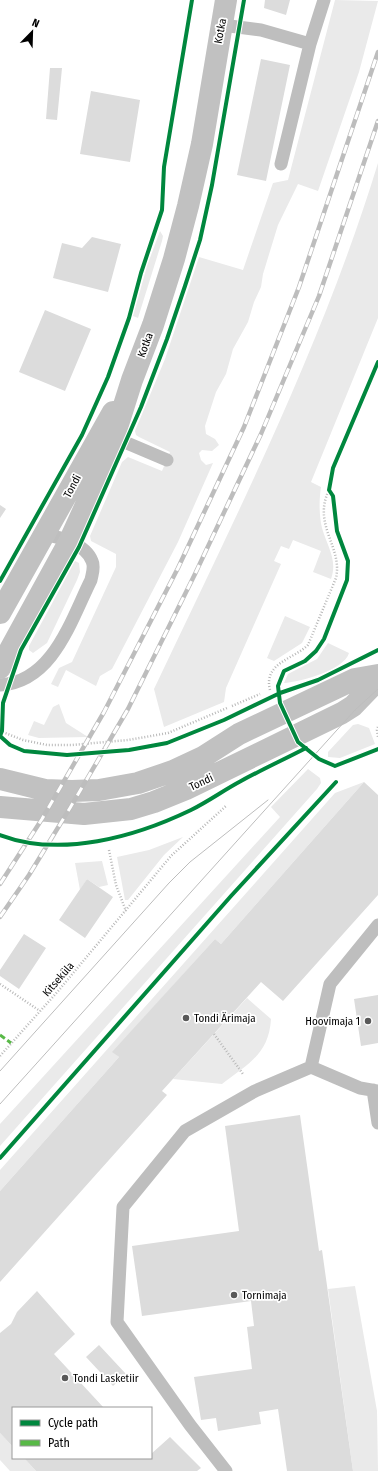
<svg xmlns="http://www.w3.org/2000/svg" width="378" height="1471" font-family="'Fira Sans Condensed',sans-serif">
<style>
.green{fill:#eaeaea}
.building{fill:#dcdcdc}
.lines{fill:none;stroke-linecap:round;stroke-linejoin:round}
.path{stroke:#b8b8b8;stroke-width:2.5;stroke-dasharray:1 2;stroke-linecap:butt}
.lane{stroke:#bebebe;stroke-width:13}
.secondary{stroke:#c1c1c1;stroke-width:22}
.tram{stroke:#bdbdbd;stroke-width:1}
.rail-casing{stroke:#bdbdbd;stroke-width:4.5}
.rail{stroke:#fff;stroke-width:3;stroke-dasharray:9;stroke-linecap:butt}
.quiet{stroke:#58b947;stroke-width:3;stroke-dasharray:6 3;stroke-linecap:butt}
.cycleway-casing{stroke:#fff;stroke-width:6}
.cycleway{stroke:#00873e;stroke-width:4}
.poi-dot{fill:#595959;stroke:#fff;stroke-width:1.5}
.labels{text-anchor:middle;stroke-width:3.5;stroke-linejoin:round;paint-order:stroke}
.street-label{font-size:11px;fill:#000;stroke:#fff}
.poi-label{font-size:11px;fill:#000;stroke:#fff;text-anchor:start}
</style>
<rect width="100%" height="100%" fill="#fff"/>
<!-- green -->
<path class="green" d="M335 0 378 1 359 72 318 191 298 184 278 225 263 274 261 287 254 302 248 322 233 349 226 374 216 392 205 426 206 434 215 439 219 445 212 451 202 450 199 453 201 460 206 465 213 463 178 542 112 669 100 676 96 686 66 670 58 687 51 684 59 668 72 662 116 567V554L91 541 90 536 122 462 128 457 162 471 170 452 139 437 136 435 135 431 165 359 199 257 243 270 273 183 288 180Z
M378 163V318L311 482 321 487C319 500 319 515 322 528 327 546 338 560 331 579L313 572 321 551 293 540 289 549 281 546 274 561 281 564 226 688 224 702 164 727 154 689C236 516 322 346 378 163Z
M160 231 163 236 162 241 138 318 133 316 147 266Z
M75 561 79 563 80 572 77 580 47 643 33 653 29 650V646Z
M285 616 310 627 302 643 274 661 267 658Z
M328 643 349 653C344 670 301 682 284 683L288 674 317 659Z
M59 704 66 723 88 737 39 738 28 735 34 721 44 725 53 707Z
M358 724 369 728 375 744 340 758 328 757V752L353 725Z
M308 769 320 778 321 783 317 789 0 1146V1124L280 817 271 807Z
M364 782 221 944 215 939 113 1052 119 1057 0 1191V1170L335 793Z
M183 837 164 855 128 900H125L117 857 149 850Z
M102 861 108 885 99 887 87 879 80 890 75 863Z
M247 998 271 1019C269 1054 248 1064 222 1084L173 1079Z
M355 1286 377 1411 378 1471H353L328 1289Z
M0 1433 13 1447V1458H24L36 1471H10L0 1460Z"/>
<!-- building -->
<path class="building" d="M265 0H290L286 15 264 8Z
M261 59 290 65 266 181 237 175Z
M50 68H62L57 120 46 119Z
M91 91 140 100 130 162 80 154Z
M92 237 121 244 108 292 53 278 62 243 82 248Z
M45 310 91 329 65 391 19 372Z
M0 505 6 509 0 518Z
M364 782 378 795V895L283 1001 261 982 162 1091 167 1095 0 1282V1191L119 1057 112 1052 215 939 221 944Z
M87 879 113 897 85 938 59 920Z
M24 934 46 948 19 989 0 976V970Z
M378 995V1043L361 1046 354 999Z
M300 1115 319 1251 322 1250 353 1471H287L278 1409 259 1412 261 1424 218 1431 216 1418 201 1420 194 1377 252 1369 247 1327 254 1326 251 1301 142 1316 132 1246 239 1231 225 1126Z
M37 1291 75 1334 54 1354 104 1408H13V1447L0 1433V1333L11 1324 17 1312Z
M99 1345 126 1374 113 1386 86 1357Z
M170 1437 201 1468 197 1471H36L24 1458H151V1454Z"/>
<g class="lines">
<!-- path -->
<path class="path" d="M270 690C263 663 294 659 308 645L336 578C343 547 312 525 329 490
M232 706 260 694
M378 727 377 730 378 737
M0 731 23 740 47 745H72L128 740 168 733 227 708
M109 850 116 885 126 911
M0 984 40 1011
M214 1034 243 1074
M0 1056 59 990 171 856 227 805"/>
<!-- lane -->
<path class="lane" d="M222 25 261 30 310 44
M281 164 310 44 324 0
M108 435 167 460
M0 685C53 682 71 620 91 580 92 574 95 567 92 561 86 545 60 535 44 536
M311 1067 360 1088 378 1091
M373 1090 378 1123
M226 1471 190 1425 117 1322 123 1207 185 1131 255 1091 311 1067 330 984 378 925"/>
<!-- secondary -->
<path class="secondary" d="M0 613 113 412
M0 668 69 542 107 459 132 380 153 325 174 259 188 206 202 144 226 0
M0 779 45 790 72 791 99 790 138 783 173 771 203 757 239 734 355 679 378 675
M0 807 84 814 131 809 154 802 186 789 342 713 353 706 378 680"/>
<!-- tram -->
<path class="tram" d="M0 1071 169 883 190 862 268 800
M0 1104 355 710 378 689"/>
<defs>
<path id="rail" d="M0 884 42 819 104 712 178 568 244 427 299 287 378 52
M0 917 29 875 70 808 128 709 195 574 261 434 319 296 378 121"/>
</defs>
<!-- rail casing -->
<use href="#rail" class="rail-casing"/>
<!-- rail -->
<use href="#rail" class="rail"/>
<!-- quiet -->
<path class="quiet" d="M0 1035 11 1043"/>
<defs>
<path id="cycleway" d="M378 362 333 468 329 490 333 496 337 531 348 561 347 580 324 639 316 651 305 661 284 671 278 686 280 703 298 742 319 759 335 766 378 749
M0 581 82 435 108 377 129 318 141 273 162 210 164 167 192 0
M0 736 2 731 3 703 21 650 79 547 141 407 167 339 185 286 200 240 212 185 244 0
M0 736 10 745 24 751 67 755 129 750 167 743 224 720 280 693 318 680 378 650
M0 835C61 858 135 837 191 810 209 801 224 790 241 781 263 769 285 759 306 748
M0 1158 231 896 336 782"/>
</defs>
<!-- cycleway casing -->
<use href="#cycleway" class="cycleway-casing"/>
<!-- cycleway -->
<use href="#cycleway" class="cycleway"/>
</g>
<!-- markers -->
<g class="poi-dot">
<circle cx="186" cy="1018" r="4"/>
<circle cx="368" cy="1021" r="4"/>
<circle cx="234" cy="1295" r="4"/>
<circle cx="65" cy="1378" r="4"/>
</g>
<g class="labels">
<!-- street labels -->
<g class="street-label">
<text transform="translate(220 31) rotate(-79)" y="4">Kotka</text>
<text transform="translate(145 345) rotate(-69)" y="4">Kotka</text>
<text transform="translate(72 486) rotate(-62)" y="4">Tondi</text>
<text transform="translate(201 782) rotate(-25)" y="4">Tondi</text>
<text transform="translate(58 979) rotate(-49)" y="4">Kitseküla</text>
</g>
<!-- poi labels -->
<g class="poi-label">
<text x="194" y="1022">Tondi Ärimaja</text>
<text x="360" y="1025" text-anchor="end">Hoovimaja 1</text>
<text x="242" y="1299">Tornimaja</text>
<text x="73" y="1382">Tondi Lasketiir</text>
</g>
</g>
<!-- legend -->
<rect x="12" y="1407" width="140" height="52" fill="#ffffff" stroke="#999999"/>
<rect x="20" y="1420" width="20" height="6" fill="#00873e" stroke="#999999"/>
<text x="48" y="1427" font-size="12" fill="#000000">Cycle path</text>
<rect x="20" y="1440" width="20" height="6" fill="#58b947" stroke="#999999"/>
<text x="48" y="1447" font-size="12" fill="#000000">Path</text>
<!-- north arrow -->
<g transform="translate(32 32) rotate(23)" stroke="#ffffff" stroke-width="3" paint-order="stroke">
<path d="M0-3L7 15L0 10L-7 15Z" fill="#000000"/>
<text y="-6" font-size="11" font-weight="bold" text-anchor="middle" fill="#000000">N</text>
</g>
</svg>
